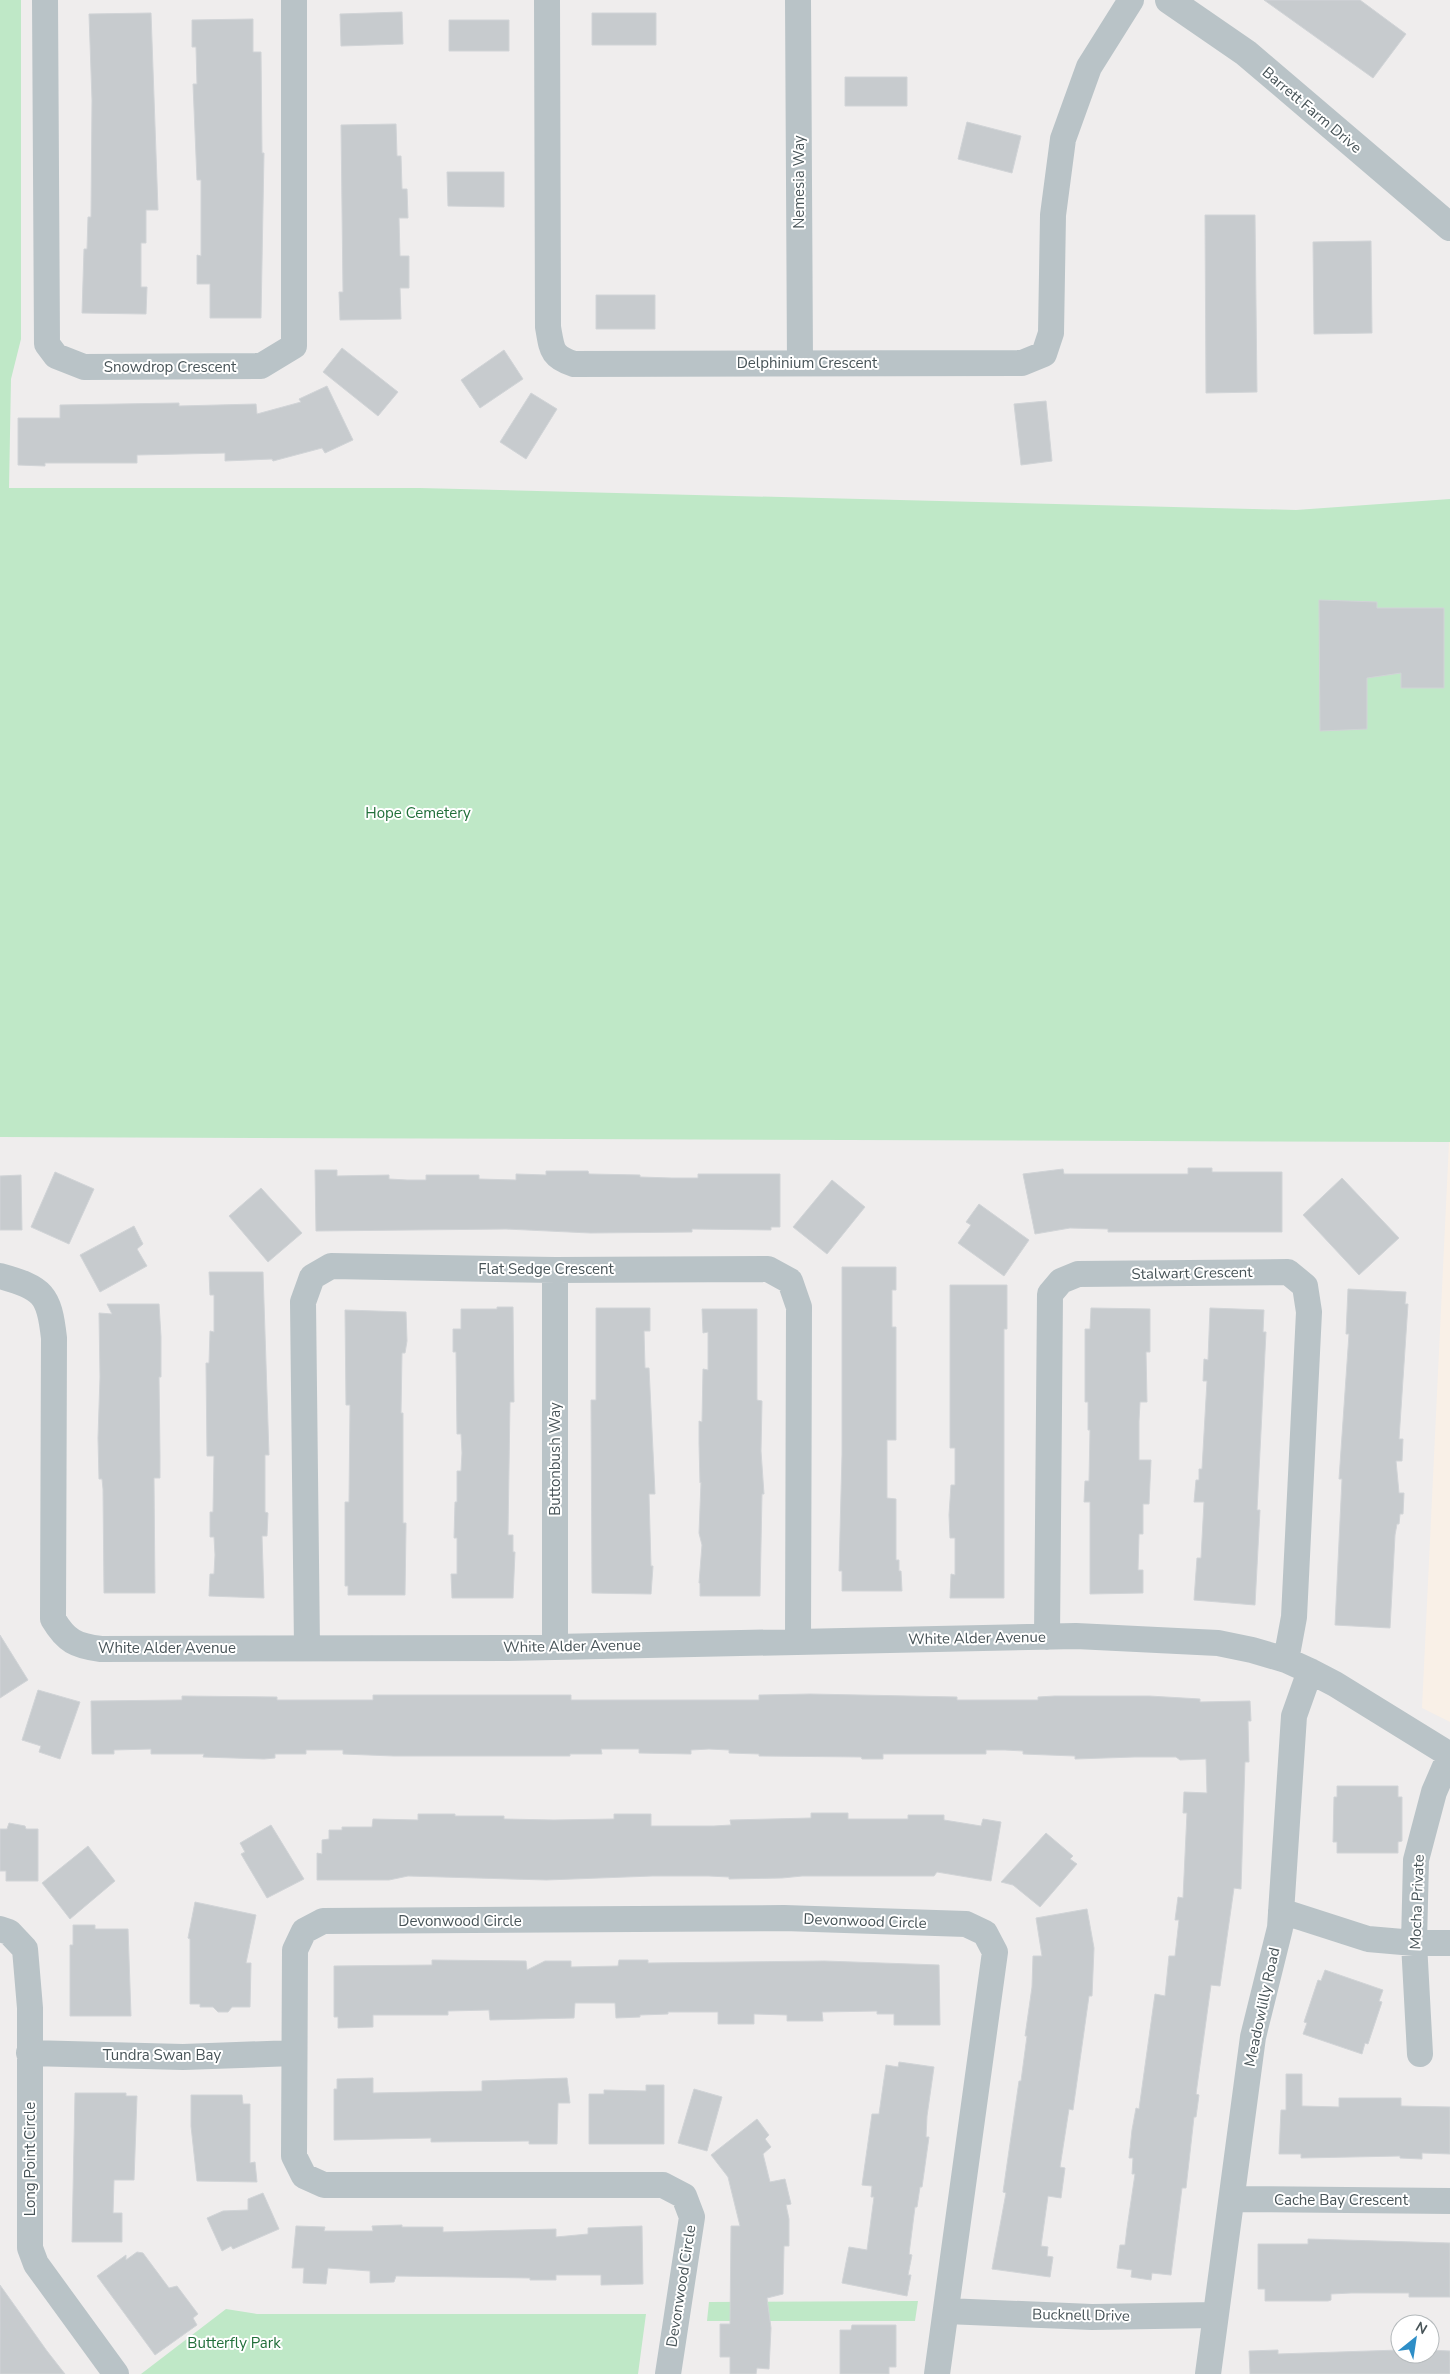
<svg xmlns="http://www.w3.org/2000/svg" width="1450" height="2374" font-family="'Nunito Sans',sans-serif">
<style>
.commercial{fill:#f9f0e7}
.green{fill:#bfe8c7}
.building{fill:#c7cbce;stroke:#d1d4d7}
.lines{fill:none;stroke-linecap:round;stroke-linejoin:round}
.minor{stroke:#b9c3c7;stroke-width:26}
.tertiary{stroke:#b9c3c7;stroke-width:28}
.labels{text-anchor:middle;stroke-width:4;stroke-linejoin:round;paint-order:stroke}
.street-label{font-size:15px;fill:#475357;stroke:#fff}
.park-label{font-size:15px;fill:#216f3a;stroke:#fff}
</style>
<rect width="100%" height="100%" fill="#efeded"/>
<!-- commercial -->
<path class="commercial" d="M1449 1142H1450V1722L1422 1708Z"/>
<!-- green -->
<path class="green" d="M0 0H21V339L11 379 9 488H420L1296 510 1450 499V1142L0 1137Z
M918 2301 915 2321H707L709 2302Z
M226 2309 257 2314H646L638 2374H141Z"/>
<!-- building -->
<path class="building" d="M1264 0H1360L1406 34 1373 78Z
M402 12 403 44 341 46 340 14Z
M151 13 158 210H146V243H141V287H147L146 314 82 313 84 249H87L88 217H91L92 100 89 14Z
M592 13H656V45H592Z
M253 19V52H261L262 153H264L261 318H210V284H197V255L201 256V180H197L193 84H197L196 47H192V20Z
M449 20H509V51H449Z
M845 77H907V106H845Z
M967 122 1021 136 1012 173 958 159Z
M396 124 397 156H401L402 189H407L408 218H399L400 256H409V288H400L401 319 340 320 339 292H343L341 125Z
M447 172H504V207L448 206Z
M1205 215H1255L1257 392 1206 393Z
M1371 241 1372 333 1314 334 1313 242Z
M596 295H655V329H596Z
M342 348 398 392 378 416 323 372Z
M504 350 523 379 480 408 461 380Z
M327 386 353 440 325 453 322 448 273 461 272 459 225 461V453L137 455V463H45V466L18 465V418H60V405L179 403V406L256 404 257 414 301 402 299 399Z
M531 393 557 409 526 459 500 442Z
M1046 401 1052 461 1021 465 1014 404Z
M1319 600 1377 602V608H1444V688H1401V673L1367 678V729L1320 731Z
M1188 1168H1212V1172H1282V1232H1108V1229L1070 1228 1035 1234 1023 1174 1063 1169 1064 1174H1188Z
M315 1170H337V1176L389 1175V1179L407 1180H426V1175H479V1179L516 1180V1174L546 1175V1171H588L589 1174 640 1175V1177L671 1178H698V1174H780V1227H771V1230L692 1229V1232L590 1233 506 1229 316 1231Z
M55 1172 94 1189 69 1244 31 1227Z
M21 1175 22 1230H0V1176Z
M1342 1178 1399 1238 1359 1275 1303 1215Z
M832 1180 865 1207 827 1254 793 1227Z
M261 1188 302 1233 268 1262 229 1216Z
M979 1204 1029 1240 1004 1276 958 1243 971 1225 966 1222Z
M134 1226 143 1244 137 1249 147 1266 100 1292 80 1255Z
M842 1267H896V1290H892V1327H896V1440H887V1498L896 1499V1560H899V1571H901L902 1591H842V1571H839L842 1455Z
M209 1272H263L269 1455H265V1512L268 1513 267 1536H262L264 1598 209 1596 210 1574H214L215 1555 214 1537H210V1512H213L214 1456H207L206 1363H209L210 1331 214 1332V1295H210Z
M950 1285H1007V1329H1004V1598H950L951 1574 955 1575V1538H950L949 1515 951 1485H955V1448H950Z
M1348 1289 1406 1292 1405 1304H1408L1399 1439H1403L1402 1461H1396L1399 1493H1404L1403 1514H1400L1399 1524H1397L1395 1535 1390 1628 1335 1625 1342 1479H1339L1349 1334H1346Z
M107 1304H159L161 1337V1377H159L160 1457V1478H154L155 1593H104L103 1489 102 1479H99L98 1438 100 1377 99 1313 112 1314Z
M497 1307H513L514 1402H510L508 1535H513V1552H515L513 1598H452L451 1574H457V1538H454L455 1502H457V1471H461L462 1453 461 1434H457L456 1352H453V1329H461V1309H497Z
M596 1308H650V1331H644L645 1368H649L654 1472 655 1494H649L651 1566H653L651 1594 592 1593 591 1400H596Z
M1091 1308 1150 1309V1352H1146L1147 1402H1140L1139 1421V1460H1151L1149 1504H1143V1534H1139L1138 1570H1143V1593L1090 1594V1502H1084L1085 1481H1089L1090 1430H1088V1402H1085V1329H1090Z
M1210 1308 1264 1310 1263 1332H1266L1257 1510H1260L1255 1605 1194 1600 1197 1558H1201L1204 1502H1194L1196 1480H1199V1469H1202L1207 1381H1203L1204 1359 1208 1360Z
M702 1309H757V1400L762 1401 761 1451 764 1494H762L760 1596H700V1583H699L702 1545 699 1533 701 1482 700 1483 699 1443V1421L702 1422 703 1369 708 1370V1332L703 1333Z
M345 1310 406 1312 407 1341 405 1353H402L401 1413H403V1523H406V1526L405 1595H348V1586H345V1502H349L350 1405H346Z
M0 1635 28 1680 0 1698Z
M38 1690 80 1702 60 1759 39 1752 41 1746 22 1740Z
M810 1694 957 1697V1700H1038V1697L1055 1696H1149L1200 1699V1702L1250 1701 1251 1721H1248L1249 1762H1245L1241 1889 1234 1888 1220 1986 1211 1985 1196 2094 1199 2095 1196 2117H1194L1186 2188H1182L1171 2275 1152 2273 1151 2280 1131 2277 1132 2270 1117 2268 1120 2245H1125L1127 2228 1135 2174H1132L1133 2158H1129L1132 2130 1136 2108 1139 2109 1155 1994 1165 1996 1169 1956H1175L1179 1920H1175L1178 1897 1183 1898 1187 1813H1183L1184 1792 1207 1793 1206 1759 1180 1760 1176 1757H1134L1075 1759V1756L1023 1754V1751L1005 1750H986V1754H883V1759H862L861 1757 759 1756V1754L729 1753V1750L709 1749 691 1750V1754L639 1753V1749H601L602 1754H570V1756H394L343 1754V1750H306V1754H275V1758L264 1759 203 1757 204 1754H151V1749L114 1750V1754H92L91 1701 182 1700V1696L277 1697V1700H373V1695H571V1700H759V1695Z
M1337 1786H1398V1797H1402V1841L1398 1842V1853H1337V1842H1333L1334 1797H1337Z
M811 1813H848V1819H908V1815H944V1820L981 1826 983 1819 1001 1822 991 1881 937 1872 934 1876H802L782 1878 729 1879V1877L709 1876H652L546 1880 408 1876 389 1880H317V1853L322 1854V1840L329 1839V1830H342V1827H372L373 1819 418 1820V1814H455V1816H504V1819L554 1820 614 1819V1814H651V1826H714L731 1825 730 1820 811 1818Z
M9 1823 25 1826 26 1829H38V1881H6V1871H0V1829H7Z
M271 1825 304 1879 267 1898 241 1854 245 1852 240 1843Z
M1046 1833 1073 1856 1070 1859 1077 1864 1040 1907 1013 1885 1001 1882Z
M88 1846 115 1881 70 1919 42 1883Z
M195 1902 256 1915 246 1963H251L250 2007H232L228 2012H218L213 2007H200V2004H190V1939L188 1938Z
M1087 1909 1094 1948 1092 1996H1089L1073 2110 1069 2109 1060 2167 1065 2168 1061 2198 1048 2196 1041 2246 1048 2247 1047 2256 1053 2257 1050 2277 992 2269 1006 2193 1003 2192 1019 2081H1021L1027 2036H1025L1032 1987 1033 1956H1042L1036 1918Z
M73 1925H95V1929H128L131 2016H70V1945H73Z
M432 1960 526 1961 527 1970 545 1961H571V1967L618 1966 619 1960H648V1963L824 1961 939 1965 940 2025H894V2014H877V2011L822 2012 823 2021H787V2015L754 2014V2024H718V2012H668V2014L640 2015V2017L616 2018 615 2003H575L574 2018 490 2020 489 2010 448 2011V2015H373V2027L338 2028V2017H334V1966L432 1965Z
M1325 1970 1383 1990 1379 2001 1382 2002 1368 2044 1365 2043 1362 2054 1303 2034 1307 2023 1304 2022 1318 1980 1321 1981Z
M899 2062 934 2067 927 2116 926 2137H929L922 2187H920L917 2207H915L909 2254 912 2255 908 2275H911L907 2296 842 2283 849 2247 867 2250 874 2197H871L872 2186 862 2185 872 2114H879L886 2065 898 2067Z
M1286 2074H1302V2106L1339 2107V2098H1401V2106L1450 2107V2154L1422 2153V2159L1400 2158V2156L1301 2158V2154H1279L1281 2110H1286Z
M373 2078V2093L482 2091V2081L567 2078 570 2103H558L557 2144H529V2141L431 2142V2138L334 2140V2089H337V2079Z
M646 2085H664V2144H589V2094H604V2090L646 2091Z
M694 2089 722 2097 707 2151 678 2143Z
M75 2093H126V2096H137L134 2180H114L113 2213H122V2242H72Z
M191 2095H242L243 2104H250V2163L255 2162 257 2182 197 2181 191 2126Z
M757 2119 769 2135 765 2139 771 2147 763 2154 770 2182 785 2179 791 2204 786 2205 789 2219V2246H784L783 2294 767 2298 771 2328 769 2369 757 2368 756 2374H730V2357H720V2324H730L731 2226H740L728 2177 711 2155Z
M263 2193 279 2229 233 2249 231 2246 222 2251 207 2218 223 2211 248 2210V2199Z
M402 2225V2227H443V2232L556 2229V2237L588 2234V2228L642 2226 643 2284 601 2285V2275H556V2280H530V2278L396 2276 394 2282 370 2283V2271L328 2268 326 2284 303 2283 304 2268H292L296 2226 325 2227 324 2231H373L372 2226Z
M1308 2239 1450 2243V2297H1409V2293H1351L1331 2294V2300L1328 2301H1265V2289H1258V2244H1308Z
M137 2252 143 2253 169 2288 177 2286 198 2314 193 2318 197 2325 155 2355 97 2276 126 2255V2260Z
M0 2285 47 2351 65 2374H0Z
M852 2325H896V2367H889V2374H840V2330H851Z
M1278 2350V2354L1400 2350V2354H1430V2350L1450 2351V2374H1250L1249 2351Z"/>
<g class="lines">
<!-- minor -->
<path class="minor" d="M45 0 47 344 56 356 84 367 261 366 294 346V0
M547 0 548 327C552 349 551 357 574 364L1022 363 1044 354 1051 333 1053 215 1063 139 1089 67 1131 0
M798 0 800 363
M555 1270V1647
M0 1276C43 1288 49 1294 54 1338L53 1619C66 1641 76 1646 101 1649L508 1648 1076 1636 1218 1643 1252 1650 1286 1660 1310 1671 1335 1684 1450 1755 1434 1792 1416 1860 1414 1943 1420 2054
M1047 1637 1050 1294 1061 1281 1078 1274 1288 1272 1305 1286 1309 1312 1294 1617 1286 1660
M307 1648 303 1302 312 1277 331 1266 555 1270 768 1269 790 1281 799 1307 798 1642
M1281 1911 1368 1939 1414 1943H1450
M0 1929 9 1932 25 1949 30 2008V2248L36 2264 116 2374
M29 2053 183 2057 294 2053
M1232 2199 1450 2201
M946 2311 1092 2317 1215 2315
M668 2374 692 2217 684 2196 663 2185H324L304 2176 294 2156 295 1950 304 1931 323 1921 784 1918 966 1924 985 1933 995 1952 937 2374
M1208 2374 1253 2037 1280 1928 1294 1716 1310 1671"/>
<!-- tertiary -->
<path class="tertiary" d="M1169 0 1246 53 1450 227"/>
</g>
<g class="labels">
<!-- street labels -->
<g class="street-label">
<text transform="translate(1312 110) rotate(40)" y="5">Barrett Farm Drive</text>
<text transform="translate(799 182) rotate(-90)" y="5">Nemesia Way</text>
<text x="807" y="368">Delphinium Crescent</text>
<text x="170" y="372">Snowdrop Crescent</text>
<text x="546" y="1274">Flat Sedge Crescent</text>
<text transform="translate(1192 1273) rotate(-1)" y="5">Stalwart Crescent</text>
<text transform="translate(555 1459) rotate(-90)" y="5">Buttonbush Way</text>
<text transform="translate(977 1638) rotate(-1)" y="5">White Alder Avenue</text>
<text transform="translate(572 1646) rotate(-1)" y="5">White Alder Avenue</text>
<text x="167" y="1653">White Alder Avenue</text>
<text transform="translate(1417 1902) rotate(-88)" y="5">Mocha Private</text>
<text x="460" y="1926">Devonwood Circle</text>
<text transform="translate(865 1921) rotate(2)" y="5">Devonwood Circle</text>
<text transform="translate(1262 2007) rotate(-78)" y="5">Meadowlilly Road</text>
<text x="162" y="2060">Tundra Swan Bay</text>
<text transform="translate(30 2159) rotate(-90)" y="5">Long Point Circle</text>
<text x="1341" y="2205">Cache Bay Crescent</text>
<text transform="translate(681 2286) rotate(-81)" y="5">Devonwood Circle</text>
<text transform="translate(1081 2315) rotate(1)" y="5">Bucknell Drive</text>
</g>
<!-- park labels -->
<g class="park-label">
<text x="418" y="818">Hope Cemetery</text>
<text x="234" y="2348">Butterfly Park</text>
</g>
</g>
<!-- north arrow -->
<g transform="translate(1415 2339) rotate(30)"><circle r="24" fill="#ffffff" stroke="#b5babc"/>
<path d="M0-4L9 19L0 12L-9 19Z" fill="#2e8ec7"/>
<text y="-8" font-size="14" font-weight="bold" text-anchor="middle" fill="#475357">N</text>
</g>
</svg>
